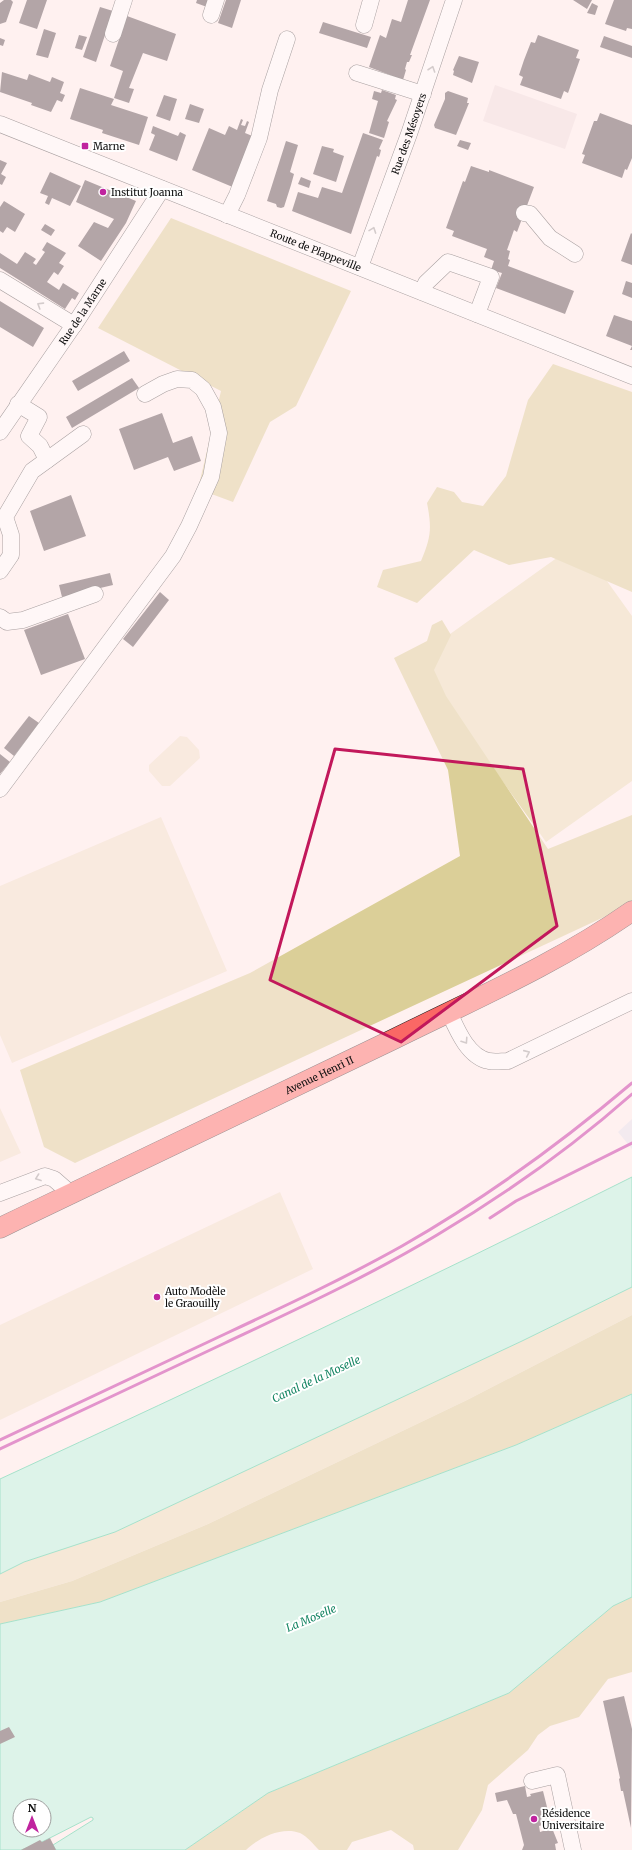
<svg xmlns="http://www.w3.org/2000/svg" width="632" height="1850" font-family="Merriweather,serif">
<style>
.industrial{fill:#e4e3ed}
.green{fill:#eadeb9}
.forest{fill:#dbcf98}
.pitch{fill:#f1e2cb}
.plaza{fill:#efdede}
.water{fill:#b4f7df;stroke:#3acf9d;fill-rule:evenodd}
.building{fill:#574b4f}
.lines{fill:none;stroke-linecap:round;stroke-linejoin:round}
.minor-casing{stroke:#414141;stroke-width:17}
.major-casing{stroke:#1f1f1f;stroke-width:21}
.minor{stroke:#fff;stroke-width:16}
.major{stroke:#fa6865;stroke-width:20}
.rail{stroke:#c0249f;stroke-width:3}
.oneway{stroke:#9f9f9f}
.marked{fill:none;stroke:#c2185b;stroke-width:3;stroke-linejoin:round}
.poi-dot{fill:#c0249f;stroke:#fff;stroke-width:1.5}
.labels{text-anchor:middle;stroke-width:4;stroke-linejoin:round;paint-order:stroke}
.street-label{font-size:10px;fill:#0e0e0e;stroke:#fff}
.poi-label{font-size:10px;fill:#0e0e0e;stroke:#fff;text-anchor:start}
.water-label{font-size:11px;font-style:italic;fill:#158563;stroke:#fff}
</style>
<rect width="100%" height="100%" fill="#fff1f0"/>
<!-- industrial -->
<path class="industrial" d="M632 1119V1149L618 1132Z"/>
<!-- green -->
<path class="green" d="M579 542 632 616V781L546 842 415 659Z
M632 1287V1315L467 1400 208 1524 72 1581 0 1602V1574L24 1562 115 1532 522 1341Z"/>
<!-- forest -->
<path class="forest" d="M171 218 351 291 296 406 270 422 233 502 198 489 221 391 98 328Z
M553 364 632 392V592L551 557 509 565 474 550 417 603 377 587 383 570 421 561C431 537 432 529 427 503L437 487 454 492 462 502 483 506 506 476 528 400Z
M442 620 451 635 434 670 446 696 548 849 632 815V904L75 1163 44 1147 20 1070 250 973 460 856 448 770 394 658 427 641 432 625Z
M632 1315V1394L516 1445 100 1602 0 1624V1602L72 1581 208 1524 467 1400Z
M632 1597V1672L608 1679 579 1717 550 1726 538 1735 528 1750 488 1785 482 1810 458 1850H414L413 1845 391 1830 352 1842 347 1850H319C314 1845 307 1836 300 1833 282 1826 258 1838 246 1850H185L268 1793 509 1693 613 1606Z"/>
<!-- pitch -->
<path class="pitch" d="M180 736 187 737 199 750 200 758 170 786H162L149 771V765Z
M161 817 227 971 12 1063 0 1035V886Z
M0 1108 21 1153 0 1162Z
M280 1192 313 1269 0 1420V1325Z"/>
<!-- plaza -->
<path class="plaza" d="M495 85 577 114 565 149 483 121Z"/>
<!-- water -->
<path class="water" d="M632 1177V1287L522 1341 115 1532 24 1562 0 1574V1479C212 1381 423 1282 632 1177Z
M632 1394V1597L613 1606 509 1693 268 1793 185 1850H56L53 1845 93 1820V1818L91 1817 42 1842 21 1850H0V1624L100 1602 516 1445ZM20 1806H44V1830H20Z"/>
<!-- building -->
<path class="building" d="M4 0H11L13 2 6 22 0 24V3Z
M27 0H47L37 29 19 23Z
M197 0H209L207 7 196 3Z
M226 0H241L232 28 218 23Z
M408 0H430L410 55H412L409 62H407L405 69 406 70 403 80 369 67 380 35 386 38 392 19 401 22Z
M573 0H592L587 9Z
M614 0H632V29L627 28 626 31 605 24Z
M592 3 598 6 595 15 587 13Z
M100 7 113 11 96 62 83 57Z
M127 16 176 34 167 61 143 53 129 88 134 89 129 103 114 98 123 71 110 66Z
M323 22 371 37 367 48 319 33Z
M44 29 56 33 48 58 36 55Z
M79 35 87 37 82 50 75 48Z
M538 35 579 50 576 58 580 59 568 93 564 91 561 99 520 85 523 77 519 75 524 60 531 42 535 43Z
M604 36 632 46V58L600 47Z
M0 38 5 40 3 46 0 45Z
M459 56 479 62 472 83 453 75 454 71 453 70Z
M2 72 27 80 29 74 50 82 52 77 64 82 60 93 65 95 62 102 57 100 51 112 31 105 32 103 0 92Z
M80 88 114 99 111 105 148 117 139 145 102 133 103 130 70 119Z
M382 90 396 95 395 99 397 100 387 121 389 122 384 138 369 133 378 101 372 99 374 91 381 93Z
M448 91 468 98 467 103H469L456 135 435 128 434 125 445 99V93Z
M164 95 177 99 170 121 156 116Z
M190 104 204 109 199 123 185 119Z
M600 113 632 125V158L627 170 625 169 622 178 582 163 585 155 582 154 594 121H597Z
M241 119 243 120 241 125 245 126 247 121 249 122 245 133 255 137 235 188 192 170 209 128 225 135 229 126 237 130Z
M153 126 178 136 180 132 186 135 177 161 149 150 155 135 151 133Z
M363 133 383 140 379 149 381 150 380 154 379 157 377 156 351 234 292 211 298 192 318 198 322 187 342 193Z
M460 140 471 143 468 150 457 146Z
M286 141 298 145 290 172 294 174 291 185 284 207 281 208 277 207 276 204 267 201Z
M322 146 334 149 333 152 344 156 336 182 313 174Z
M0 160 7 163 1 174 6 177 2 185 0 184Z
M471 166 489 172V170L534 187 517 232 514 230 507 250 510 251 508 259 510 260 508 266 574 291 565 314 496 288 502 273 491 270 494 261 484 257 487 249 452 236 454 231 446 228 463 181 465 182Z
M50 172 81 186 70 206 52 198 49 205 45 203 48 196 40 193Z
M301 177 311 181 309 188 298 184Z
M85 180 136 201 126 223 101 261 78 246 94 222 108 228 114 219 76 202Z
M4 201 25 214 15 232 7 227 3 233 0 231V207Z
M45 224 55 230 51 236 41 230Z
M631 233 632 234V265L621 261Z
M47 242 66 253 59 263 64 266 58 275 54 272 47 282 59 290 63 283 79 293 75 300 72 298 65 309 0 268V253L17 264 25 252 36 259 33 263 36 265 45 252 42 250Z
M626 281 632 283V298L622 294Z
M0 301 44 328 33 347 0 327Z
M614 315 632 321V350H630L632 346 606 336Z
M124 351 130 361 78 391 72 381Z
M132 378 139 388 72 428 66 417Z
M162 413 173 443 192 436 201 461 174 471 168 457 134 470 119 429Z
M71 495 86 536 44 551 30 511Z
M110 573 113 585 62 597 59 585Z
M160 592 169 600 133 647 123 639Z
M68 614 85 659 41 675 24 630Z
M29 716 39 723 14 756 4 748Z
M0 754 10 762 0 774Z
M624 1696 632 1729 631 1828 623 1791H621L619 1779 620 1778 603 1701Z
M9 1727 15 1737 0 1744V1731Z
M525 1786 527 1797 531 1796 530 1794 543 1791 551 1823 539 1826 540 1832 552 1828 558 1843 555 1844 556 1850H522L524 1845 516 1814H513L507 1800 497 1802 495 1793Z
M50 1838 56 1850H21L40 1840 42 1842Z"/>
<g class="lines">
<defs>
<g id="minor">
<path d="M211 15 216 0"/>
<path d="M364 25 371 0"/>
<path d="M113 34 124 0"/>
<path d="M357 73 423 94"/>
<path id="s1" d="M0 124 632 376"/>
<path d="M524 213 530 214 550 238 575 254"/>
<path d="M227 215 237 195 259 138 270 90 287 39"/>
<path id="s2" d="M360 267 409 134 454 0"/>
<path d="M0 280 74 325"/>
<path d="M422 292 426 283 448 262 491 277 477 314"/>
<path d="M18 404 39 417 29 436 40 446 47 460"/>
<path id="s3" d="M0 432 78 319 162 189"/>
<path d="M0 571 11 555V535L5 517 32 471 83 434"/>
<path d="M0 617 7 622 23 620 95 594"/>
<path d="M0 789 173 556 189 526 211 477 219 433 213 407 203 389 192 380 177 379 163 384 145 394"/>
<path d="M449 1012C457 1030 468 1057 489 1061 495 1062 502 1061 508 1061L632 1001"/>
<path d="M0 1193 45 1176 54 1179 70 1193"/>
<path d="M532 1781 557 1775 573 1850"/>
</g>
<g id="major">
<path id="s4" d="M0 1228C131 1164 263 1102 394 1039 475 999 558 963 632 911"/>
</g>
</defs>
<!-- minor casing -->
<use href="#minor" class="minor-casing"/>
<!-- major casing -->
<use href="#major" class="major-casing"/>
<!-- minor -->
<use href="#minor" class="minor"/>
<!-- major -->
<use href="#major" class="major"/>
<!-- rail -->
<path class="rail" d="M490 1218 516 1201 632 1143
M0 1440C75 1404 150 1369 225 1334 285 1306 345 1278 402 1246 484 1199 560 1144 632 1083
M0 1449C75 1414 150 1378 225 1343 297 1309 369 1276 437 1235 506 1194 572 1147 632 1094"/>
</g>
<!-- one-way arrows -->
<defs><path id="oneway-chevron" d="M-2-3.5L2.5 0L-2 3.5" fill="none" stroke-width="1.6" stroke-linecap="round" stroke-linejoin="round"/></defs>
<g class="oneway">
<use href="#oneway-chevron" transform="translate(432 69) rotate(-71)"/>
<use href="#oneway-chevron" transform="translate(373 230) rotate(-70)"/>
<use href="#oneway-chevron" transform="translate(40 305) rotate(-148)"/>
<use href="#oneway-chevron" transform="translate(465 1041) rotate(56)"/>
<use href="#oneway-chevron" transform="translate(527 1053) rotate(-24)"/>
<use href="#oneway-chevron" transform="translate(38 1178) rotate(160)"/>
</g>
<!-- marked area -->
<path d="M0 0H632V1850H0ZM335 749 523 769 557 926 401 1042 270 980Z" fill="#fff1f0" fill-opacity=".55" fill-rule="evenodd"/>
<path class="marked" d="M335 749 523 769 557 926 401 1042 270 980Z"/>
<!-- markers -->
<g class="poi-dot">
<rect x="81" y="142" width="8" height="8" rx="2"/>
<circle cx="103" cy="192" r="4"/>
<circle cx="157" cy="1297" r="4"/>
<circle cx="534" cy="1819" r="4"/>
</g>
<g class="labels">
<!-- street labels -->
<g class="street-label">
<text dy="4" stroke="none"><textPath href="#s2" startOffset="142">Rue des Mésoyers</textPath></text>
<text dy="4" stroke="none"><textPath href="#s1" startOffset="340">Route de Plappeville</textPath></text>
<text dy="4" stroke="none"><textPath href="#s3" startOffset="146">Rue de la Marne</textPath></text>
<text dy="4" stroke="none"><textPath href="#s4" startOffset="354">Avenue Henri II</textPath></text>
</g>
<!-- poi labels -->
<g class="poi-label">
<text x="93" y="150">Marne</text>
<text x="111" y="196">Institut Joanna</text>
<text x="165" y="1295">Auto Modèle<tspan x="165" dy="12">le Graouilly</tspan></text>
<text x="542" y="1817">Résidence<tspan x="542" dy="12">Universitaire</tspan></text>
</g>
<!-- water labels -->
<g class="water-label">
<text transform="translate(316 1379) rotate(-25)" y="4">Canal de la Moselle</text>
<text transform="translate(311 1618) rotate(-23)" y="4">La Moselle</text>
</g>
</g>
<!-- north arrow -->
<g transform="translate(32 1818)"><circle r="19" fill="#ffffff" stroke="#9f9f9f"/>
<path d="M0-3L7 15L0 10L-7 15Z" fill="#c0249f"/>
<text y="-6" font-size="11" font-weight="bold" text-anchor="middle" fill="#0e0e0e">N</text>
</g>
</svg>
